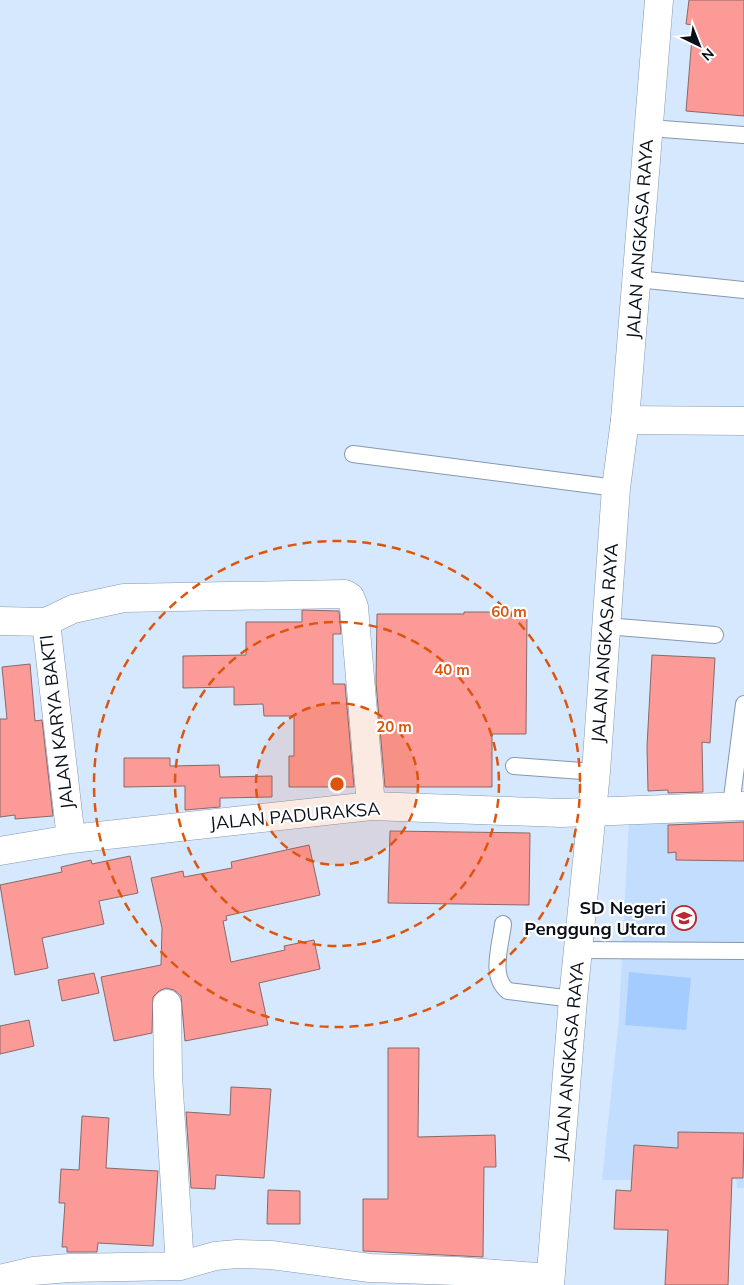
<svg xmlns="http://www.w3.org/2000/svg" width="744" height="1285" font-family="Mulish,sans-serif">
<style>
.built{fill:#c3ddff}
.green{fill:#a5ccfe}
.building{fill:#fb9a96;stroke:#8b6866}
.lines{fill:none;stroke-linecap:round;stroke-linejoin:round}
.lane-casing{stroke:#8498b2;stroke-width:18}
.street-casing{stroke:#8498b2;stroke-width:29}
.secondary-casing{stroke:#8498b2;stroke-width:29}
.lane{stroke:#fff;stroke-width:16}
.street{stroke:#fff;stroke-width:28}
.secondary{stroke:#fff;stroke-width:28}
.ring{fill:none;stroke:#dd550d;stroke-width:2.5;stroke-dasharray:9 6}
.labels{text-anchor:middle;stroke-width:4.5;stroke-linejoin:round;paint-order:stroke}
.street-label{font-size:18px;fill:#080f18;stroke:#fff}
.poi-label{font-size:18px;font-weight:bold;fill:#080f18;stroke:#fff;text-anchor:end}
.centre{fill:#dd550d;stroke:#fff;stroke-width:2.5}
.ring-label{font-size:15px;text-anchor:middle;font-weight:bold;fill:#dd550d;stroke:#fff;stroke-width:4.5;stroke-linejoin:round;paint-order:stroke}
</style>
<rect width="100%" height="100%" fill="#d6e8fe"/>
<!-- built -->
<path class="built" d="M744 816V1188H737L736 1179 602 1180 619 1018 629 817Z"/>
<!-- green -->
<path class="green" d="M629 972 691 978 686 1030 625 1025Z"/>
<!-- building -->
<path class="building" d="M689 0H744V116L686 111 693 25 686 24Z
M302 610 339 611 341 634H333V684H345L354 787H289V756H294V716H264L263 704 234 705V687L183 688V656L246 655V622H302Z
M464 612H527L526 734H492V787H385L376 683 377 614H464Z
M652 655 715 658 710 743 702 742 703 792 668 793V790L648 791 647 746Z
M30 664 35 721 42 720 53 816 15 819V815L0 817V719H7L2 667Z
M124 758H170V766L219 765 220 777 272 776V797L220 798V807L185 810V786L124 787Z
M744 822V861L676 860V852L668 853V825Z
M390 831 530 833 529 905 388 903Z
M309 845 320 895 226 916 227 920 223 921 231 962 285 950 284 946 314 940 320 969 259 983 268 1025 185 1041 181 996 174 990 166 988 159 991 153 997 152 1033 114 1041 101 977 161 965 162 928 151 878 183 871 184 877 232 868 231 862Z
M130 856 138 893 99 901 104 924 42 938 48 968 15 975 0 885 62 872 61 867 91 860 92 864Z
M94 973 99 993 62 1001 58 980Z
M29 1020 34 1046 0 1054V1026Z
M388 1048H419L418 1137 495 1135 496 1167H484L483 1257 363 1251V1199H388Z
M231 1087 271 1089 264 1178 216 1175 215 1189 191 1188 186 1112 230 1115Z
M82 1116 109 1118 106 1168 158 1171 153 1246 98 1243 97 1252H67V1247H62L65 1203H59L61 1169 79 1170Z
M678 1132 744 1133 743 1178H732L728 1285H665L668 1230 614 1229 616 1190 631 1191 634 1145 678 1148Z
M268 1190 300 1191V1224H267Z"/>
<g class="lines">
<defs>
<path id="lane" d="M649 128 744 135
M637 279 744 290
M353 454 616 488
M606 626 715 635
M514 766 596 772
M731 806 744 704
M503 924C501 944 489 977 508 991L573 999
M578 950 744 951"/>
<path id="street" d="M625 420 744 421
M0 621 46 622 73 609 124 598 345 594 350 597 354 607 371 806
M46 622 71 839
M0 851 71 839 371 806 561 813 744 806
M167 1004 168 1076 180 1266
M0 1279 33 1271 69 1268 180 1266 215 1256 237 1254 271 1255 370 1268 457 1271 550 1278"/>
<path id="secondary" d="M550 1285 573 999 596 772 616 488 625 420 659 0"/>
</defs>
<!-- lane casing -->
<use href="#lane" class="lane-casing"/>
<!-- street casing -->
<use href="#street" class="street-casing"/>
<!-- secondary casing -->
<use href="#secondary" class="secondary-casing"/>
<!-- lane -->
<use href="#lane" class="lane"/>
<!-- street -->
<use href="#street" class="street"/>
<!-- secondary -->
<use href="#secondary" class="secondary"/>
</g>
<!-- distance rings -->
<circle cx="337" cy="784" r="81" fill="#dd550d" fill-opacity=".12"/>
<g class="ring">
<circle cx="337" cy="784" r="81"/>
<circle cx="337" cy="784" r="162"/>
<circle cx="337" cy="784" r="243"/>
</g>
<!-- icons -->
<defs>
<symbol id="school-ring" viewBox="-11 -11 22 22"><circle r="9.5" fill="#fff" stroke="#b92934" stroke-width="1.5"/><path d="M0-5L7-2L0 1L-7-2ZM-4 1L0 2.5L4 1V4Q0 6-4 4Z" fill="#b92934"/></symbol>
</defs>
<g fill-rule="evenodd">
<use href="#school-ring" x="670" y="904" width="28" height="28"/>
</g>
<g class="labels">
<!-- street labels -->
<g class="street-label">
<text transform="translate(640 239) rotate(-86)" y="6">JALAN ANGKASA RAYA</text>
<text transform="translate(605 643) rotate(-86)" y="6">JALAN ANGKASA RAYA</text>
<text transform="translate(57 722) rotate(-97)" y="6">JALAN KARYA BAKTI</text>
<text transform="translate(295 816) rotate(-5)" y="6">JALAN PADURAKSA</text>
<text transform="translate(569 1061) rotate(-85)" y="6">JALAN ANGKASA RAYA</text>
</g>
<!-- poi labels -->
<g class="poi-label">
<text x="666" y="914">SD Negeri<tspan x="666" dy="21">Penggung Utara</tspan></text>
</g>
</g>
<circle cx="337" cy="784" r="8" class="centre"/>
<g class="ring-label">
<text x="509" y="617">60 m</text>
<text x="452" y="675">40 m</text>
<text x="394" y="732">20 m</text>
</g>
<!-- north arrow -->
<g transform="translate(699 45) rotate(137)" stroke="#ffffff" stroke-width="4" paint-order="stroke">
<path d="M0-4L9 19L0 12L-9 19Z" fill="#080f18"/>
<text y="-8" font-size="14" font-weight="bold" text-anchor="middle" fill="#080f18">N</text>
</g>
</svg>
